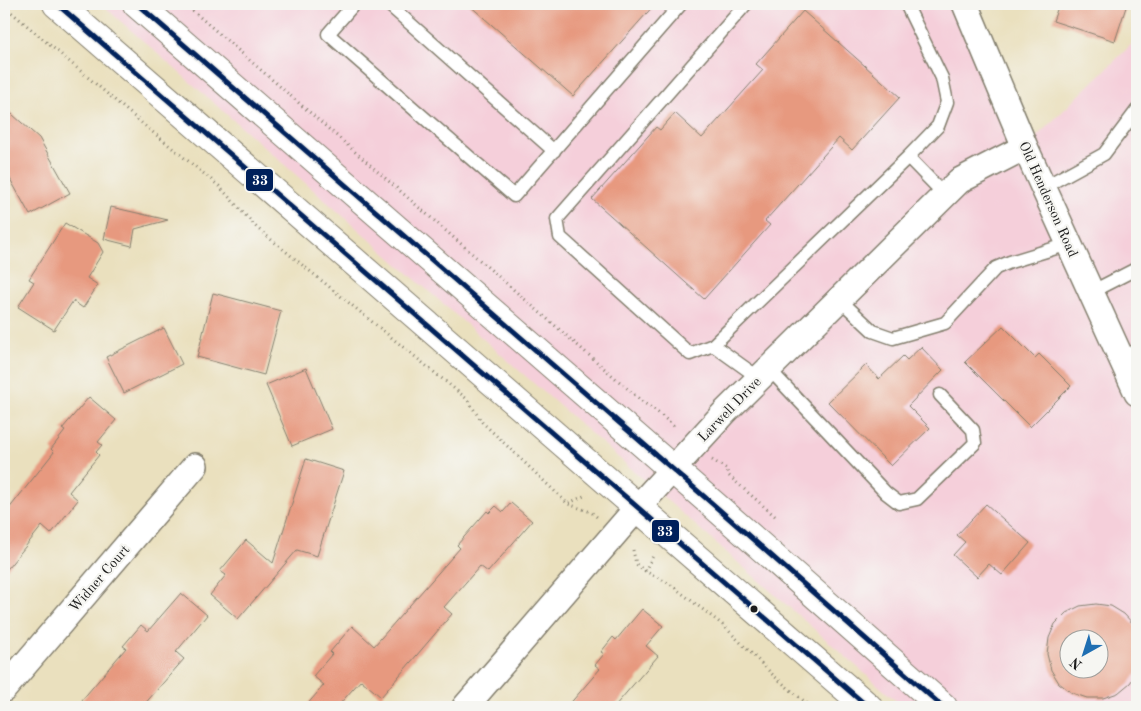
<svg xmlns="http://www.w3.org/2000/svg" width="1141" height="711" font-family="'Old Standard TT',serif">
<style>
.built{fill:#f5cfda;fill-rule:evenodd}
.building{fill:#e7997f;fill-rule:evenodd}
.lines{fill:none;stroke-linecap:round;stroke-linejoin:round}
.service-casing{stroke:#837e6d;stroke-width:15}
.minor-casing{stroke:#837e6d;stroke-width:28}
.secondary-casing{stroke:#837e6d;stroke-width:30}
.path{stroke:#837e6d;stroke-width:3;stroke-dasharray:1 4;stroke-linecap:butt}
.service{stroke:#fff;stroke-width:12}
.minor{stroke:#fff;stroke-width:25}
.secondary{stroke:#fff;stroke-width:28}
.bus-1-casing{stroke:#f6f6f2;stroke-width:9}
.bus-1{stroke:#00205b;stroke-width:5}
.bus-dot{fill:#1c1c1c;stroke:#f6f6f2;stroke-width:2}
.labels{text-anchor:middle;stroke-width:4.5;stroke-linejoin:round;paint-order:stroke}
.street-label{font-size:14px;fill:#1c1c1c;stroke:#f6f6f2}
.line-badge{stroke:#f6f6f2;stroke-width:2}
.badge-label{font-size:14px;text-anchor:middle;font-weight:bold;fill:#fff}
</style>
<rect width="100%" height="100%" fill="#f6f6f2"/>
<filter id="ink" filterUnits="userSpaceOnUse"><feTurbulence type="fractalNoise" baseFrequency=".02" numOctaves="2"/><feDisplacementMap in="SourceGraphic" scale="10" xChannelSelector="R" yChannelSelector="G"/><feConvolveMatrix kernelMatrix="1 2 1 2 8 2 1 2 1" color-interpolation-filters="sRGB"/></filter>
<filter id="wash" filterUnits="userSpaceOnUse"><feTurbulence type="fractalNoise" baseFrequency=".0096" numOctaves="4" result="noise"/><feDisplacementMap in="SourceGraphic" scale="20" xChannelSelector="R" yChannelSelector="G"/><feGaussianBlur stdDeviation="1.12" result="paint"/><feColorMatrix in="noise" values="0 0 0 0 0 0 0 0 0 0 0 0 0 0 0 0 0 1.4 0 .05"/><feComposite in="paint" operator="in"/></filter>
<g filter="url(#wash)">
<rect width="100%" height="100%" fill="#eae0be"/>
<!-- built -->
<path class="built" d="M101 4H957L1028 145 1137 39V707H903ZM1068 638H1098V668H1068Z"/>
<g id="blocks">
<!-- building -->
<path class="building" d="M468 4H655L573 96Z
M1059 4H1127L1115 41 1053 21Z
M803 11 900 97 852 150 839 138 765 221 770 225 704 299 592 199 656 127 660 130 675 113 702 138 763 70 756 64Z
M4 107 39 138 70 193 30 215 4 168Z
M111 207 168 220 135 229 132 246 104 239Z
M65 223 98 243 103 252 87 278 98 285 83 308 73 301 54 330 18 307 34 282 29 279Z
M213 293 281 311 264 375 197 357Z
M1003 326 1035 358 1039 354 1071 386 1030 427 965 362Z
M164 328 182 364 124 393 106 357Z
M921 347 943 370 908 406 930 428 891 466 828 402 866 365 879 379 903 356 907 360Z
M306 368 332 429 292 446 266 385Z
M89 397 116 420 98 442 102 445 96 452 99 455 69 492 78 500 51 534 42 526 4 573V515L54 452 51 449 65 431 62 429Z
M306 459 344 471 317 556 297 550 238 619 210 595 226 575 220 571 246 540 273 563Z
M511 503 532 521 488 572 480 566 444 607 452 614 381 697 361 680 337 707H305L324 685 313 676 332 654 330 652 352 626 374 646 460 548 457 545 487 511 489 513 496 506 503 512Z
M986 504 1030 543 1002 575 989 564 977 577 953 555 965 542 957 535Z
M181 593 207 615 176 652 184 659 142 707H76L126 648 123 646 141 625 148 631Z
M1096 604 1111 606 1124 614 1135 626 1137 631V673L1130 683 1118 693 1103 698H1087L1072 693 1059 683 1051 670 1047 654 1049 638 1055 624 1066 613 1080 606ZM1068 638H1098V668H1068Z
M642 609 663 626 646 646 658 656 614 707H567L600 669 595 665 604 654 601 652 613 637 616 640Z"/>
</g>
</g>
<g filter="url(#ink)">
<use href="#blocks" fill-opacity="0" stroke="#837e6d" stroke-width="1"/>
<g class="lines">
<defs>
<path id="service" d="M354 4 328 34 514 196 681 4
M388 4 554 151
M746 4 557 219 560 237 690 354 713 345 759 378
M906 4 942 78 947 102 938 126 908 157 945 195
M1044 187 1104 154 1137 110
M1091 292 1134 270 1137 267
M839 299 873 331 893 338 945 323 996 268 1010 262 1069 244
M713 345 908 157
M1122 361 1137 350
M769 369 886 493 899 503 917 499 975 443 973 430 940 395"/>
<path id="minor" d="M965 4 1025 147 1137 393
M4 689 195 466
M465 707 637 508 725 412 959 181 1025 147"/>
<path id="secondary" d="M57 4 868 707
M137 4 715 506 943 707"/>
</defs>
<!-- service casing -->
<use href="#service" class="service-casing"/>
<!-- minor casing -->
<use href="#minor" class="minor-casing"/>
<!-- secondary casing -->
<use href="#secondary" class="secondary-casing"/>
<!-- path -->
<path class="path" d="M185 4 644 403 655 410 676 428
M4 6 144 125 219 186 257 228 467 399 482 422 568 504 591 512 597 517
M712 460 727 469 728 475 776 517
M569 503 586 495
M633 550 636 564 645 571 670 584 724 626 774 676 811 707
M645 571 653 556"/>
<!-- service -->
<use href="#service" class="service"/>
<!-- minor -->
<use href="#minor" class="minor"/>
<!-- secondary -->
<use href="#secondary" class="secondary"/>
<defs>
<path id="bus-1" d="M57 4 868 707
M137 4 715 506 943 707"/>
</defs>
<!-- bus-1 casing -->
<use href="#bus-1" class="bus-1-casing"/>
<!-- bus-1 -->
<use href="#bus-1" class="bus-1"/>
</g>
</g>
<!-- markers -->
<circle class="bus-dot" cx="754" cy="609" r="4.5"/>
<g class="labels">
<!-- street labels -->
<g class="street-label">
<text transform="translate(1049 199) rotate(66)" y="5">Old Henderson Road</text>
<text transform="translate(729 409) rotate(-46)" y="5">Larwell Drive</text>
<text transform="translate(99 578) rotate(-49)" y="5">Widner Court</text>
</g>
</g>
<g class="line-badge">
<rect x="245" y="168" width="29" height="24" rx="5" fill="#00205b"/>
<rect x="651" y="519" width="29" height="24" rx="5" fill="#00205b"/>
</g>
<g class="badge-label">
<text x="260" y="185">33</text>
<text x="665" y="536">33</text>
</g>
<!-- margin -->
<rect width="1141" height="711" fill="none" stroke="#f6f6f2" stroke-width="20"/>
<!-- north arrow -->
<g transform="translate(1084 654) rotate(219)"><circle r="24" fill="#f6f6f2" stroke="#9f9f9c"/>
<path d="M0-4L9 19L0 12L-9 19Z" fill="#1f6fb2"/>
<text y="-8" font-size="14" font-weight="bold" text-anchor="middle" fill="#1c1c1c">N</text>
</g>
</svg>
